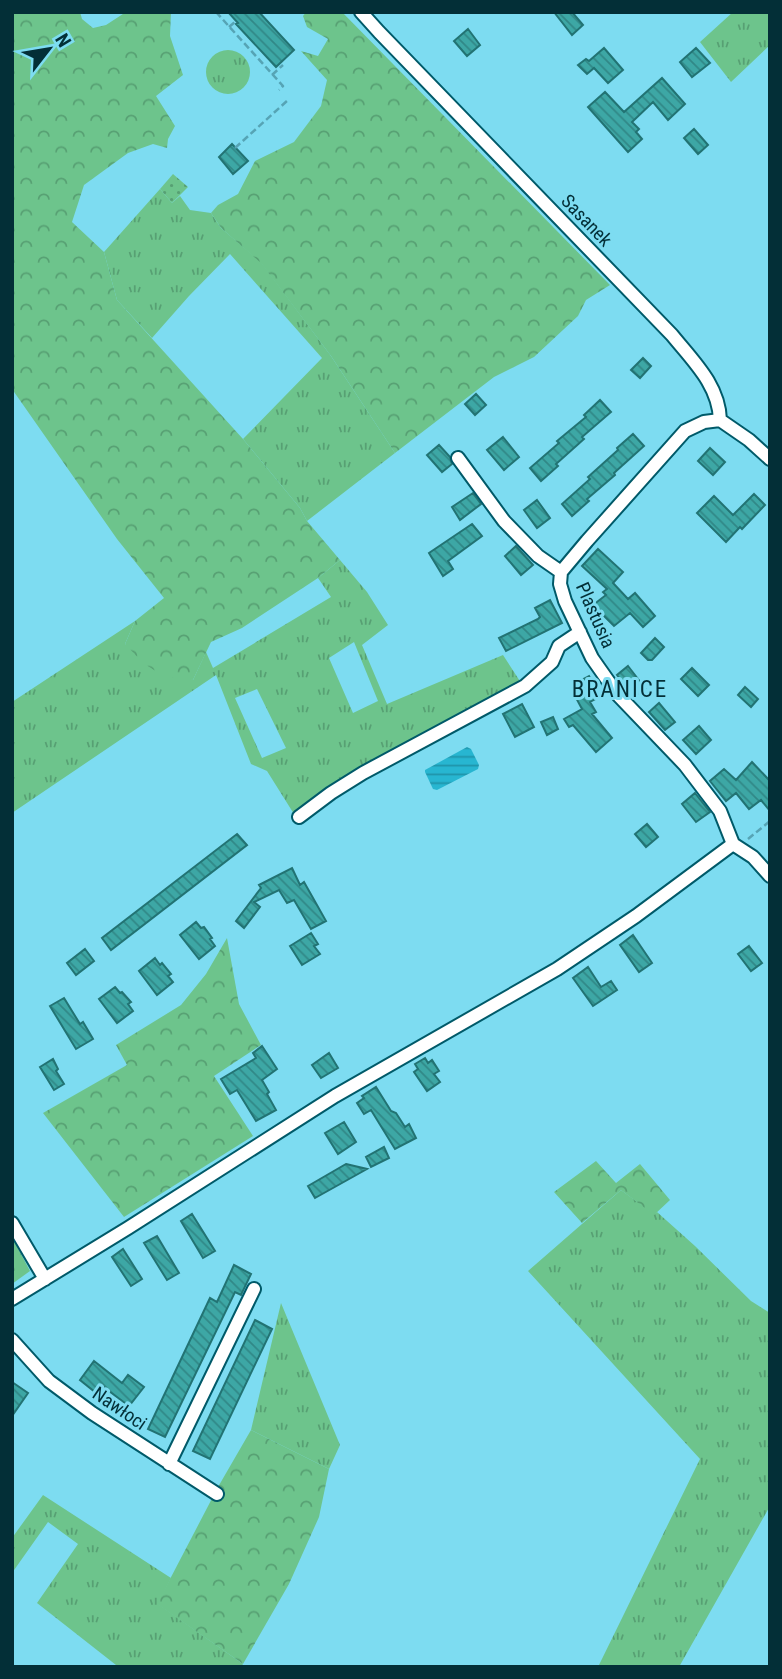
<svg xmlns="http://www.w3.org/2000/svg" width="782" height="1679" font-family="'Roboto Condensed',sans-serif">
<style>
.grass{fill:url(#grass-tufts);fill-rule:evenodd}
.forest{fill:url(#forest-crowns)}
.park{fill:url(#park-dots)}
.water{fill:url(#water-rules)}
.building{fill:url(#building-back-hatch);stroke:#227373;stroke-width:2}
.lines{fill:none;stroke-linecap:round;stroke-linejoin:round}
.minor-casing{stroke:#005a69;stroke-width:16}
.path{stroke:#56a4b5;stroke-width:2.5;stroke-dasharray:7 3.5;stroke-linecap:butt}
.minor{stroke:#fff;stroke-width:12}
.labels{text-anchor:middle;stroke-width:6;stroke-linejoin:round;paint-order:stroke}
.street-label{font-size:19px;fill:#032f37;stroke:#7ddcf1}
.quarter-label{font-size:23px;letter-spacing:2px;fill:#032f37;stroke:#7ddcf1}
</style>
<defs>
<pattern id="grass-tufts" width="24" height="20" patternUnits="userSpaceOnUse" patternTransform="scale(1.75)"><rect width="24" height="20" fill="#6dc48c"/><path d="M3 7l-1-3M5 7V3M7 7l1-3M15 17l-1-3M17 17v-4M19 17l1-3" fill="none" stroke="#57a073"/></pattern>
<pattern id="forest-crowns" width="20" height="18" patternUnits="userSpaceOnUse" patternTransform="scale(1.75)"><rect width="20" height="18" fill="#6dc48c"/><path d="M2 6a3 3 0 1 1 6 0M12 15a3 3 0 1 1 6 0" fill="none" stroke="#57a073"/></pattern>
<pattern id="park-dots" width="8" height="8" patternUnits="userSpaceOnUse" patternTransform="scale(1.75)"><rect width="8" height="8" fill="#6dc48c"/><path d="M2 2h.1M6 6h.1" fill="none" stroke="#57a073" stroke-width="1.8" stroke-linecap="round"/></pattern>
<pattern id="water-rules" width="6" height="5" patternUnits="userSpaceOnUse" patternTransform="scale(1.75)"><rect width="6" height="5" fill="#27b6d1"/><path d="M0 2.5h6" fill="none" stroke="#1f94aa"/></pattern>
<pattern id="building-back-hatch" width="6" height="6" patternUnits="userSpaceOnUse" patternTransform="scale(1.75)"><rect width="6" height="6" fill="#3da7a5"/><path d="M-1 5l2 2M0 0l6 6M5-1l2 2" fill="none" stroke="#318887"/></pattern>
</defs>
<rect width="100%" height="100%" fill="#7ddcf1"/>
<!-- grass -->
<path class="grass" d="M733 12H770V45L731 82 700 42Z
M206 72a22 22 0 1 1 44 0a22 22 0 1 1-44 0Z
M160 189 172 203 180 196 190 210 211 213 221 228 261 262 331 356 395 453 307 521 300 508 243 439 322 358 230 254 189 296 152 338 117 300 104 252Z
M340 560 367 592 388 625 362 645 387 704 503 655 527 692 353 786 299 822 267 771 251 764 216 675 12 813V702L135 621 125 644 193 680 206 652 213 668 331 597 318 578ZM354 642 378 701 353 713 329 658ZM257 689 286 748 262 758 235 698Z
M621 1190 654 1214 657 1212 695 1246 751 1301 770 1313V1506L679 1667H598L700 1459 528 1271Z
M281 1303 340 1445 329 1469 251 1430Z
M43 1495 171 1578 158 1604 243 1664 241 1667H115L116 1665 37 1603 78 1544 48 1522 12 1573V1538Z"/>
<!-- forest -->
<path class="forest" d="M12 12H80L82 19 93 28 106 25 126 12H171L170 36 183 75 156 96 175 126 168 139 167 148 153 144 128 153 84 185 72 222 104 252 117 300 243 439 300 508 307 521 340 560 318 578 242 628 211 642 193 680 165 677 143 663 125 644 135 621 164 598 117 539 12 389Z
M306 12H342L610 285 586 300 578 316 534 357 494 377 395 453 331 356 261 263 221 228 211 213 218 205 238 194 255 161 294 142 321 106 327 80 301 51 318 56 328 39 307 27 303 16Z
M227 938 239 1004 261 1045 214 1076 253 1136 124 1217 43 1113 127 1065 116 1045 181 1005 206 974Z
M596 1161 616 1183 640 1164 670 1200 654 1215 621 1190 582 1223 554 1192Z
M12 1237 30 1271 12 1284Z
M251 1430 329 1469 319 1517 289 1584 243 1664 157 1604 218 1487Z"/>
<!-- park -->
<path class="park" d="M173 174 188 187 172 203 160 189Z"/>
<!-- water -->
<path class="water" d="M467 747 471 749 479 765 478 769 437 790 433 789 425 772V770Z"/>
<!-- building -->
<path class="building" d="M228 12H259L294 50 276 67 236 24 238 23Z
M554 12H572L583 25 572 35Z
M468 29 480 45 467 56 454 41Z
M604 48 623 70 608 83 594 68 587 74 578 65 586 59 589 61Z
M696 48 710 63 692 77 680 62Z
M662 78 685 104 668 120 653 102 632 122 639 129 636 132 642 139 628 152 588 107 605 92 624 112Z
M694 129 708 145 698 154 684 138Z
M232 144 248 161 233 174 219 157Z
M643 358 651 366 640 378 631 370Z
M476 394 486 405 475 415 465 404Z
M600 400 611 412 582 437 584 439 556 464 558 466 541 481 530 468 559 443 557 441 586 417 584 415Z
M633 434 644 446 614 473 615 475 587 499 589 501 572 516 562 504 590 479 588 477 618 450 617 448Z
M503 437 519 457 504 470 487 450Z
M439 445 450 457 452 464 442 472 427 455Z
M710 448 725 462 713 475 698 461Z
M473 493 481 504 460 520 452 507Z
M754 494 765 505 742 529 740 527 726 542 697 513 714 496 733 515Z
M537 500 550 518 537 528 524 510Z
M472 524 482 536 448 561 453 569 443 576 429 553Z
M516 546 533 565 521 575 505 556Z
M598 549 623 572 613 583 628 599 635 593 655 616 643 627 630 613 614 626 593 605 606 595 603 592 607 589 582 566Z
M550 600 562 623 506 651 499 638 538 619 540 617 535 608Z
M655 638 664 647 652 660H648L641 653Z
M628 666 645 688 634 697 617 675Z
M692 668 709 685 698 696 681 679Z
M589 676 599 697 590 702 596 712 592 714 612 738 596 752 573 725 569 727 564 719 582 709 574 694 578 692 574 684Z
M745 687 758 699 751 707 738 695Z
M659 703 675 722 665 730 649 712Z
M522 704 534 727 515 737 503 714Z
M553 717 558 729 547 735 541 722Z
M699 726 711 740 696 754 683 740Z
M752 762 770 781V811L761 800 749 809 736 793 726 801 710 781 724 769 736 780Z
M695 793 710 812 696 822 682 804Z
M647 824 658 837 646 847 635 834Z
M237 834 247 845 111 950 102 938Z
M292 868 300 885 304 882 326 921 311 929 294 900 287 903 279 890 254 902 260 907 244 928 236 921 261 888 259 885Z
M196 922 201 928 204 927 212 938 210 939 215 946 199 959 180 935Z
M311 933 318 944 314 946 320 954 302 965 290 946Z
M633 935 652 963 639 972 620 945Z
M749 946 762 963 751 971 738 954Z
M85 949 94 961 76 975 67 963Z
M155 958 160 965 162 963 171 974 168 976 173 982 157 995 139 971Z
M588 967 601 987 611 981 617 990 593 1006 573 978Z
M115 987 120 993 122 992 131 1002 128 1004 133 1011 117 1023 99 999Z
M64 998 80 1024 83 1022 93 1039 76 1049 50 1006Z
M262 1046 277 1069 262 1080 269 1092 267 1094 276 1110 256 1121 237 1090 230 1094 221 1079 256 1058 253 1053Z
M329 1053 338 1068 321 1078 312 1065Z
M425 1058 428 1063 432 1060 439 1071 434 1074 440 1082 427 1091 414 1072 418 1069 415 1064Z
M53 1059 58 1069 56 1071 64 1084 54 1090 40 1067Z
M376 1087 391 1111 396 1113 405 1127 409 1124 416 1138 395 1149 371 1110 364 1114 357 1103 364 1098 362 1096Z
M344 1122 356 1142 338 1154 325 1133Z
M384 1147 389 1158 371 1167 366 1157Z
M346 1164 367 1169 315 1198 308 1186Z
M192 1214 215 1251 203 1258 181 1221Z
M157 1236 179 1273 167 1280 144 1243Z
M123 1249 142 1279 131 1286 112 1257Z
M234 1265 251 1274 241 1295 235 1292 165 1437 148 1429 210 1298 217 1302Z
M255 1320 272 1329 210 1459 193 1451Z
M94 1361 122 1383 128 1375 144 1387 129 1406 101 1385 95 1392 80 1380Z
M12 1382 28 1393 12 1416Z"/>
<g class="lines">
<defs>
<path id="minor" d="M361 12 379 32 672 335C693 361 719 385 720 420
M720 420 704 422 685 431 587 541 561 572 560 584 565 601 592 658 618 695 685 765 720 811 733 844 753 857 770 876
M720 420 749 440 770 459
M458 458 504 521 538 556 561 572
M299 817 331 793 363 773 525 686 552 662 559 646 580 632
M12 1223 45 1279
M12 1299 128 1228 335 1096 557 969 636 916 733 844
M12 1340 49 1381 92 1413 217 1494
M169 1464 254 1289"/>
</defs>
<!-- minor casing -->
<use href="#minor" class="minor-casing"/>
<!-- path -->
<path class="path" d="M216 12 283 86 279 90
M229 27 236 21
M272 75 283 65
M235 148 288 100
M748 839 770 821"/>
<!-- minor -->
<use href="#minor" class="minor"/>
</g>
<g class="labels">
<!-- street labels -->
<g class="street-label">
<text transform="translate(587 220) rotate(46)" y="7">Sasanek</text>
<text transform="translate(596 615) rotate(66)" y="7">Plastusia</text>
<text transform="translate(120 1408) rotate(34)" y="7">Nawłoci</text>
</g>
<!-- quarter labels -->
<g class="quarter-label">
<text x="620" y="697">BRANICE</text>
</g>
</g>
<!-- border -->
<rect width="782" height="1679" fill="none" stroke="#032f37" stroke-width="28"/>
<!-- north arrow -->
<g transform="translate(49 49) rotate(59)" stroke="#7ddcf1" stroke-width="5" paint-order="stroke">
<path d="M0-5L12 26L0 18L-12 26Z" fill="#032f37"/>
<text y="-10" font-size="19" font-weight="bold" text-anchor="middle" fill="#032f37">N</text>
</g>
</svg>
